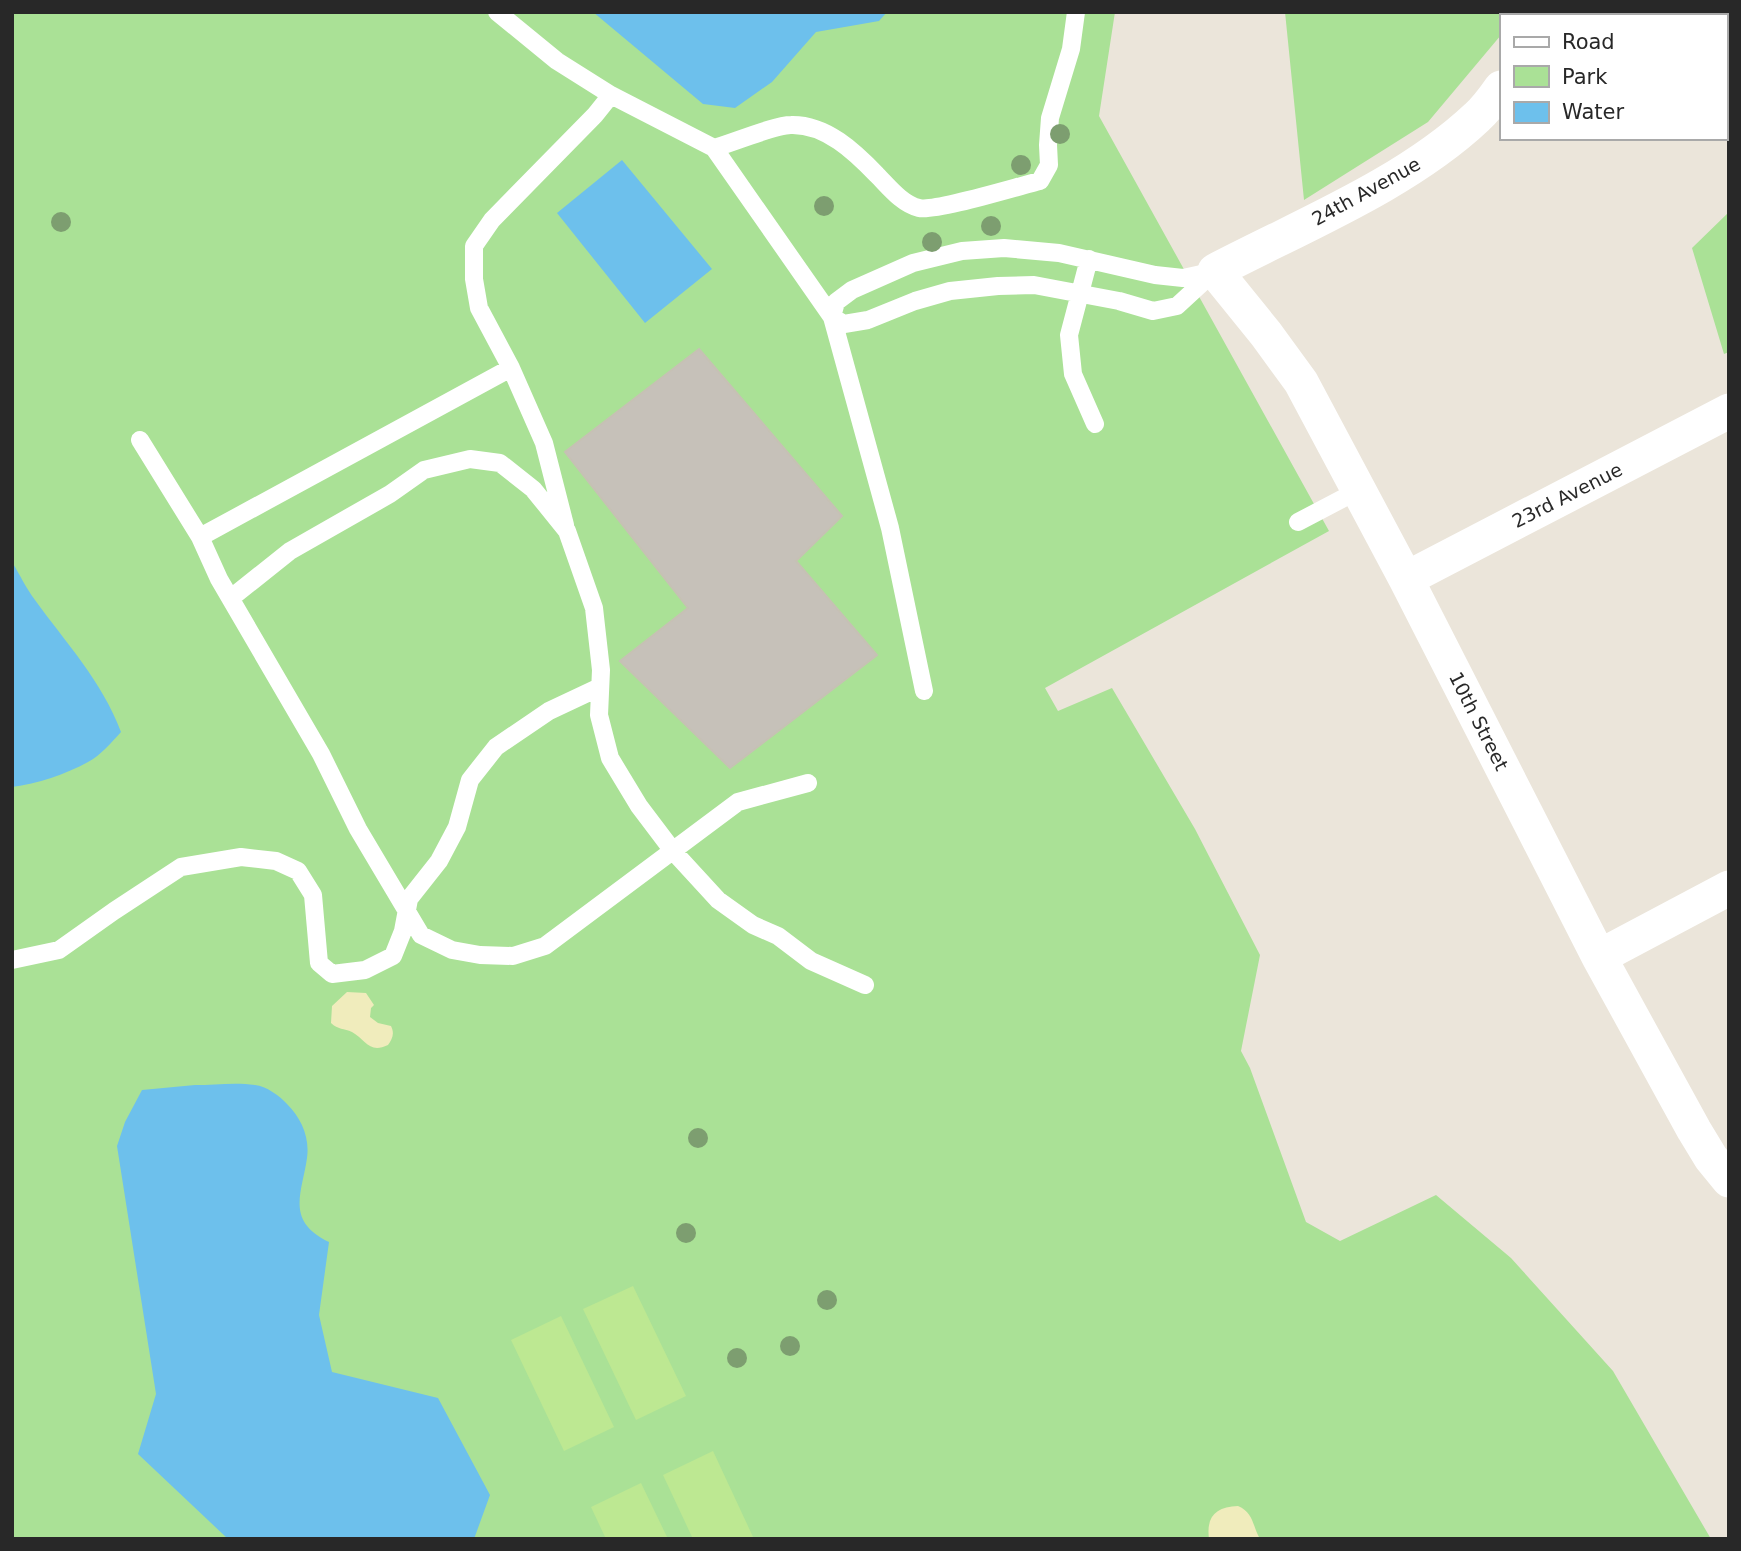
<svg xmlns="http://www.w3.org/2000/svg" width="1741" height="1551" font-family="'DejaVu Sans',sans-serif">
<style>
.green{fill:#aae196}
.sand{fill:#f0ecbc}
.pitch{fill:#bde892}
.water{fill:#6dc0ec}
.building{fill:#c6c1b9;stroke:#c6c1b4;stroke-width:2}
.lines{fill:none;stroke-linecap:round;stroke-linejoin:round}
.lane{stroke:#fff;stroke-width:18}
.street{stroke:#fff;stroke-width:35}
.tree{fill:#7d9e70}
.labels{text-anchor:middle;stroke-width:6;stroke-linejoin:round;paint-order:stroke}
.street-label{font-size:19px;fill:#282828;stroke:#fff}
</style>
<rect width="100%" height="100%" fill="#ebe5da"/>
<!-- green -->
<path class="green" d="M12 12H1115L1099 116 1329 531 1045 688 1058 711 1112 688 1195 829 1260 955 1241 1051 1250 1068 1306 1222 1340 1241 1436 1195 1511 1258 1613 1371 1711 1539H12Z
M1285 12H1511L1510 16H1501V35L1428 122 1304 200Z
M1729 212V352L1724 354 1692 248Z"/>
<!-- sand -->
<path class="sand" d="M347 992 366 993 374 1005 371 1008 370 1017 378 1023 391 1026C395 1034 392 1039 388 1045 369 1054 366 1040 352 1032 344 1028 338 1030 331 1023L332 1006Z
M1238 1506C1254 1513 1252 1525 1260 1539H1209C1206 1516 1216 1507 1238 1506Z"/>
<!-- pitch -->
<path class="pitch" d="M633 1286 686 1396 636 1420 583 1309Z
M561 1316 614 1427 564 1451 511 1340Z
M713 1451 754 1539H693L663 1475Z
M641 1483 668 1539H606L591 1507Z"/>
<!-- water -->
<path class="water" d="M593 12H887L879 21 816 32 772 82 735 108 703 104Z
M622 160 712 269 645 323 557 213Z
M12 562C20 575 26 588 35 600 66 643 102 681 121 732 111 743 101 755 88 762 66 774 37 784 12 787Z
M195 1085C214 1085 236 1082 255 1085 266 1086 280 1096 287 1104 301 1118 310 1137 307 1158 302 1193 285 1221 329 1242L319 1315 332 1372 438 1398 490 1495 474 1539H228L138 1454 156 1394 117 1146 125 1122 142 1090Z"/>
<!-- building -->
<path class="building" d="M699 349 842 516 796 561 877 655 730 768 620 661 688 608 565 452Z"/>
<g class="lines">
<!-- lane -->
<path class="lane" d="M497 12 557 61 611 95 595 115 492 220 474 246V279L479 308 511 368 544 443 565 525
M611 95 714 148C732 143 775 125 791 125 826 124 855 152 877 175 889 187 902 204 919 208 935 212 1019 186 1040 181L1049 165 1048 145 1050 118 1071 49 1076 12
M714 148 832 317 890 528 924 691
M1004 248 1059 253 1155 275 1183 278 1215 271 1177 306 1153 311 1119 301 1034 285 998 286 950 291 915 301 868 320 844 324 832 317 836 302 852 290 913 263 962 251Z
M1089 259 1069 335 1073 374 1095 424
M140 440 200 537 219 579 321 754 358 829 421 935 452 950 480 955 513 956 545 946 738 802 808 783
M1298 522 1359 490
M200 537 511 368
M231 598 290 551 390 494 424 470 470 459 500 463 533 489 567 531 594 608 601 670 599 715 610 758 639 806 673 851 718 900 753 925 778 936 811 961 865 985
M12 960 59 950 114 911 181 867 241 857 276 861 298 871 313 895 319 963 332 974 365 970 393 956 403 931 409 899 439 861 457 827 470 780 496 747 549 711 600 687"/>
<!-- street -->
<path class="street" d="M1549 16 1550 12
M1501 88C1494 98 1486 109 1477 117 1406 184 1301 226 1215 271L1266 334 1301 382 1406 579 1599 957 1694 1130 1711 1158 1729 1180
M1406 579 1729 411
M1599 957 1729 888"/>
</g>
<!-- trees -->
<g class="tree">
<circle cx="1060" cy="134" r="10"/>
<circle cx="1021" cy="165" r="10"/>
<circle cx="824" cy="206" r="10"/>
<circle cx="61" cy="222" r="10"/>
<circle cx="991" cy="226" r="10"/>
<circle cx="932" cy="242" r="10"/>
<circle cx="698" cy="1138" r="10"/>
<circle cx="686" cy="1233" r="10"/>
<circle cx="827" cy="1300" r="10"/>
<circle cx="790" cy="1346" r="10"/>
<circle cx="737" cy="1358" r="10"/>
</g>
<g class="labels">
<!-- street labels -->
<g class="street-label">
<text transform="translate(1366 191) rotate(-29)" y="7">24th Avenue</text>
<text transform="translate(1567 495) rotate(-27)" y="7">23rd Avenue</text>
<text transform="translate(1479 721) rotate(63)" y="7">10th Street</text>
</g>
</g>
<!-- border -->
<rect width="1741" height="1551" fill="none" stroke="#282828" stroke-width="28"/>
<!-- legend -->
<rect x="1500" y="14" width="228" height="126" fill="#ffffff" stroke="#a9a9a9" stroke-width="2"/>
<rect x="1514" y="37" width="35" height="10" fill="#ffffff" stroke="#a9a9a9" stroke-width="2"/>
<text x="1562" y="49" font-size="21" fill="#282828">Road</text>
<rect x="1514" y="66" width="35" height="21" fill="#aae196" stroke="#a9a9a9" stroke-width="2"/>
<text x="1562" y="84" font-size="21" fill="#282828">Park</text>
<rect x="1514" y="102" width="35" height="21" fill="#6dc0ec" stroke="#a9a9a9" stroke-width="2"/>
<text x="1562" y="119" font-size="21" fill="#282828">Water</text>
</svg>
